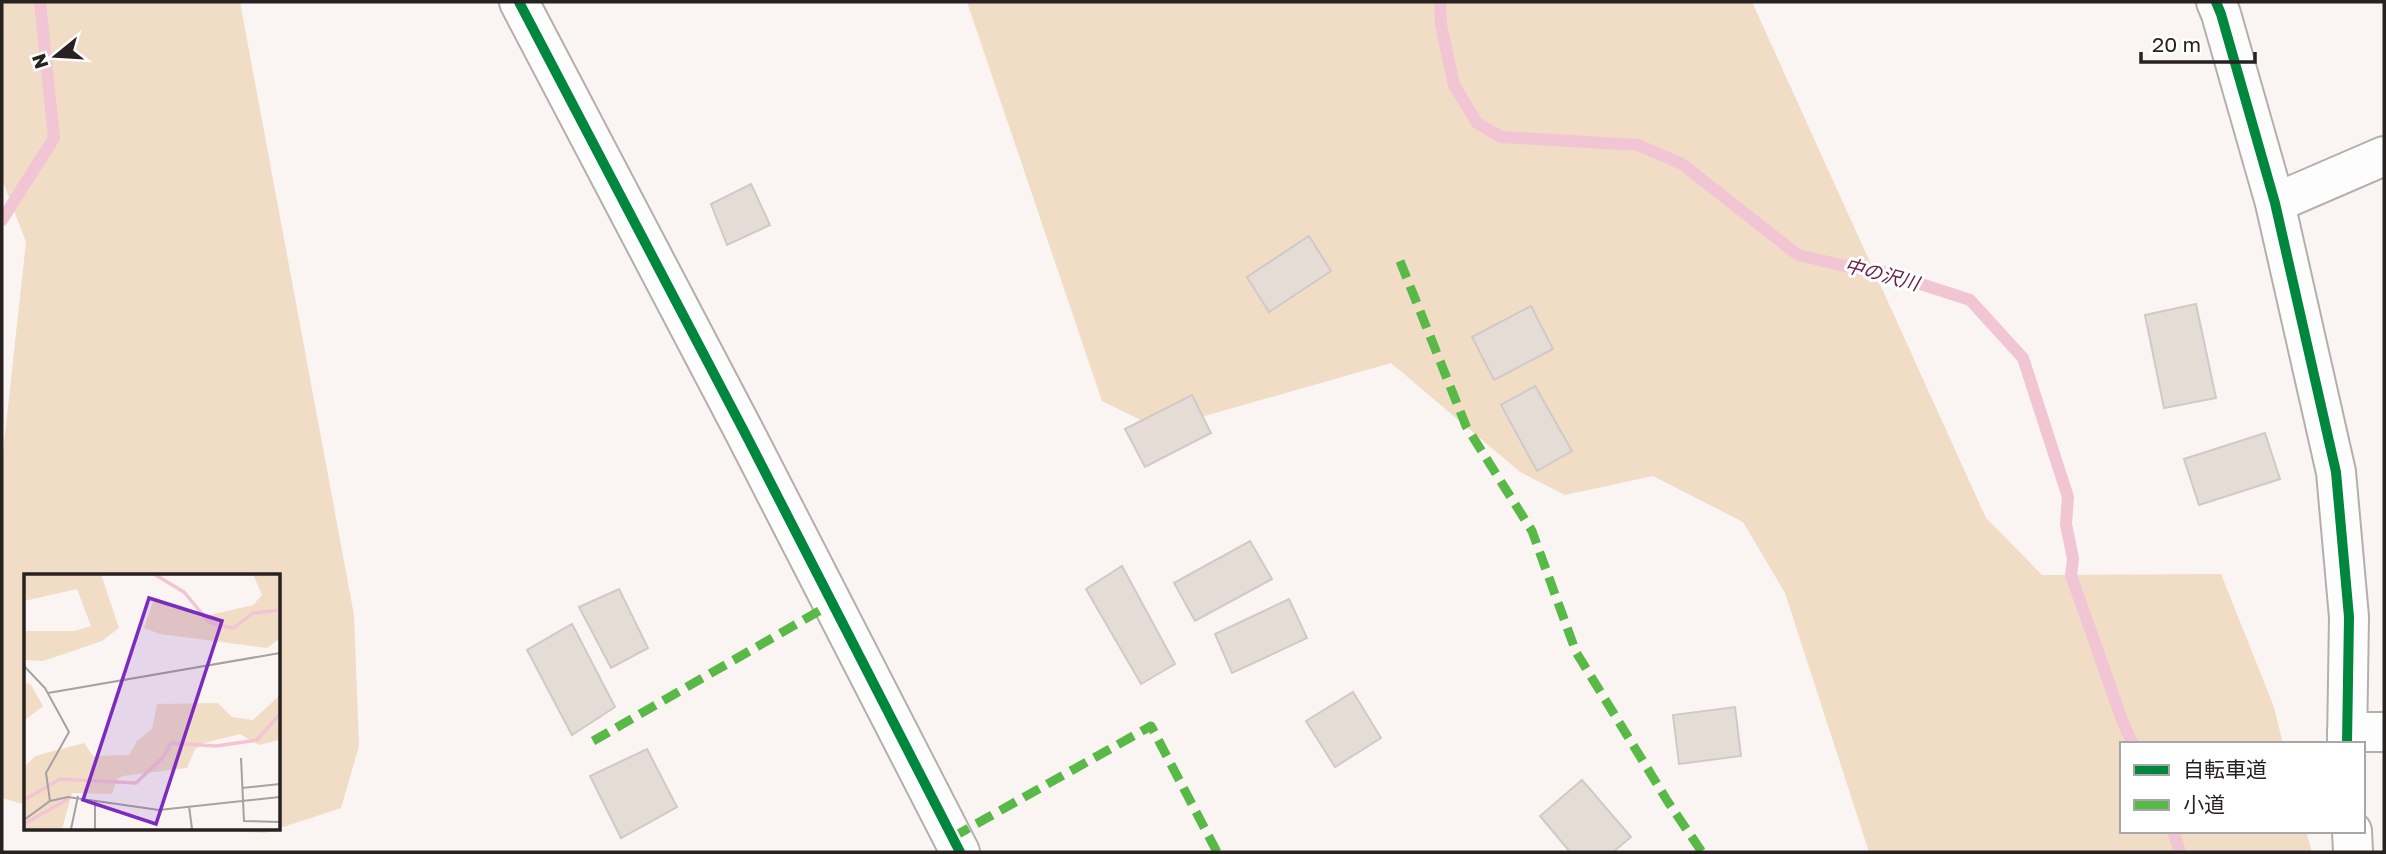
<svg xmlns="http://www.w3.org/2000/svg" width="2386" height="854" font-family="'Golos Text','Noto Sans JP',sans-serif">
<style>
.green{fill:#f1dcc5}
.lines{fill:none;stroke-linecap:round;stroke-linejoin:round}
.stream{stroke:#f2c5d4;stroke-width:12}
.building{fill:#e6dcd6;stroke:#cfcac8;stroke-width:2}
.minor-casing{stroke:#b4afaf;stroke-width:42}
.tertiary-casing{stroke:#b4afaf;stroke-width:42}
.minor{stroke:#fefdfd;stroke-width:38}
.tertiary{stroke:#fefdfd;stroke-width:38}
.quiet{stroke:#58b947;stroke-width:9;stroke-dasharray:18 9;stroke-linecap:butt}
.cycleway-casing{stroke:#fff;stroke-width:15}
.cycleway{stroke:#00873e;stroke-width:10}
.labels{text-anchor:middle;stroke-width:6;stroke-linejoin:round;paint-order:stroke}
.water-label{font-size:19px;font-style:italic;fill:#692241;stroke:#fff}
.inset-river{fill:none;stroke:#f2c5d4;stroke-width:3.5}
.inset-road{fill:none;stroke:#a6a09f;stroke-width:2}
.view{fill:#7b2cbf;fill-opacity:0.15;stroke:#7b2cbf;stroke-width:3.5}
.inset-edge{fill:none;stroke:#272221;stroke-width:3.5}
</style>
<rect width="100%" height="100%" fill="#faf4f3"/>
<!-- green -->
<path class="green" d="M2 2H240L354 615 359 746 341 808 265 833 190 828H278V576H26V805L2 798V462L26 242 2 179Z
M967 2H1752L1986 518 2042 575 2221 574 2274 707 2283 744H2122V831H2306L2312 852H1869L1785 593 1743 522 1653 476 1565 495 1520 472 1391 363 1159 429 1102 401Z"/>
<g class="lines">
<!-- stream -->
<path class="stream" d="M1440 2 1441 25 1454 85 1477 123 1501 137 1638 145 1682 164 1798 255 1871 272 1878 270 1970 300 2023 358 2068 497 2066 524 2073 559 2071 575 2123 723 2133 744
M2 220 54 138 40 2
M2173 831 2180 852"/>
</g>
<!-- building -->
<path class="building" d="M751 184 770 225 727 245 711 204Z
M1309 236 1331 271 1269 312 1247 277Z
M2196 304 2216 398 2164 408 2145 315Z
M1531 306 1553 349 1494 380 1472 337Z
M1535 386 1572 451 1537 471 1501 405Z
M1192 395 1211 433 1145 467 1125 429Z
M2265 433 2280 479 2199 505 2184 459Z
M1250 541 1272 579 1195 621 1174 583Z
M1122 566 1175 664 1141 684 1086 589Z
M619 589 648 648 611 668 579 607Z
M1289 599 1307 638 1232 673 1215 634Z
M572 624 615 707 572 735 527 650Z
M1353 692 1381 738 1335 767 1306 721Z
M1735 707 1741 756 1679 764 1673 715Z
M647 749 677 807 621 838 590 776Z
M1582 780 1631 837 1613 852H1570L1540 816Z"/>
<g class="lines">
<defs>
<path id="minor" d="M519 2 746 435 960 852
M2275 203 2384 156
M2347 732H2384"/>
<path id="tertiary" d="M2216 2 2221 14 2275 203 2336 472 2349 617 2347 744
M2352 831 2353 852"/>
</defs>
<!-- minor casing -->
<use href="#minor" class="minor-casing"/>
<!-- tertiary casing -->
<use href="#tertiary" class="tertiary-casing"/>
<!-- minor -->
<use href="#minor" class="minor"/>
<!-- tertiary -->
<use href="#tertiary" class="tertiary"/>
<!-- quiet -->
<path class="quiet" d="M1400 261 1466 426 1532 531 1576 652 1668 802 1702 852
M593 741 833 603
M953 837 1151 726 1217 852"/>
<defs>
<path id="cycleway" d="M519 2 746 435 960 852
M2216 2 2221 14 2275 203 2336 472 2349 617 2347 744"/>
</defs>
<!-- cycleway casing -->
<use href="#cycleway" class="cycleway-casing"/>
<!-- cycleway -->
<use href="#cycleway" class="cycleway"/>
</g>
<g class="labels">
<!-- water labels -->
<g class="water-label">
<text transform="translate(1882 274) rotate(15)" y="7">中の沢川</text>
</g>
</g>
<!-- overview -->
<g transform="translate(24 574)">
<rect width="256" height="256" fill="#faf4f3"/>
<path d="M0 0H77L95 54 78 67 19 87 0 86V57H51L67 52 53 15 0 27ZM229 0H255V65L243 74 136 60 120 54 130 25 177 43 229 31 238 21ZM0 107 7 111 19 132 0 147ZM255 122V166L235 171 216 160 180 169 171 175 163 194 99 202 93 205 88 220 48 219 38 255H0V193L11 182 60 169 69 182 105 181 113 167 128 155 133 130 194 129 208 143 229 146Z" fill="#f1dcc5"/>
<path class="inset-river" d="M130 0 160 18 185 48 203 53 210 54 229 39 256 36M0 226 36 205 112 209 140 182 147 169 192 172 233 166 256 140M0 250 44 225"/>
<path class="inset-road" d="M0 92 21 114 45 158 22 199 26 227M24 119 256 79M217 184 220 247 256 248M218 214 256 210M165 232 168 255M0 246 26 227 44 223 135 236 256 223M47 255 54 222M71 255V226"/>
<path class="view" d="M125 24 198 47 132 250 59 226Z"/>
<rect width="256" height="256" class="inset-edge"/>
</g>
<!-- border -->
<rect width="2386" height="854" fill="none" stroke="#272221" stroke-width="7"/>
<!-- legend -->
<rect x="2120" y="742" width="245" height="91" fill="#ffffff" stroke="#a9a7a6" stroke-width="2"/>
<rect x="2134" y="765" width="35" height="10" fill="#00873e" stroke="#a9a7a6" stroke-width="2"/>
<text x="2183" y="777" font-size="21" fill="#272221">自転車道</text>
<rect x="2134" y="800" width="35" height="10" fill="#58b947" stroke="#a9a7a6" stroke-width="2"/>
<text x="2183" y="812" font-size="21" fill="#272221">小道</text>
<!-- north arrow -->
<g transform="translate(56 56) rotate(252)" stroke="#ffffff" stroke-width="5" paint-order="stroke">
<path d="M0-5L12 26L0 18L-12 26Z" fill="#272221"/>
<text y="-10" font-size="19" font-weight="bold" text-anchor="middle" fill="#272221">N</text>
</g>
<!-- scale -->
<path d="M2141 52v10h114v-10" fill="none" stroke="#272221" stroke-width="3.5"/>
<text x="2152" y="52" font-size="21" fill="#272221" stroke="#ffffff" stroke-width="5" paint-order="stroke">20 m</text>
</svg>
